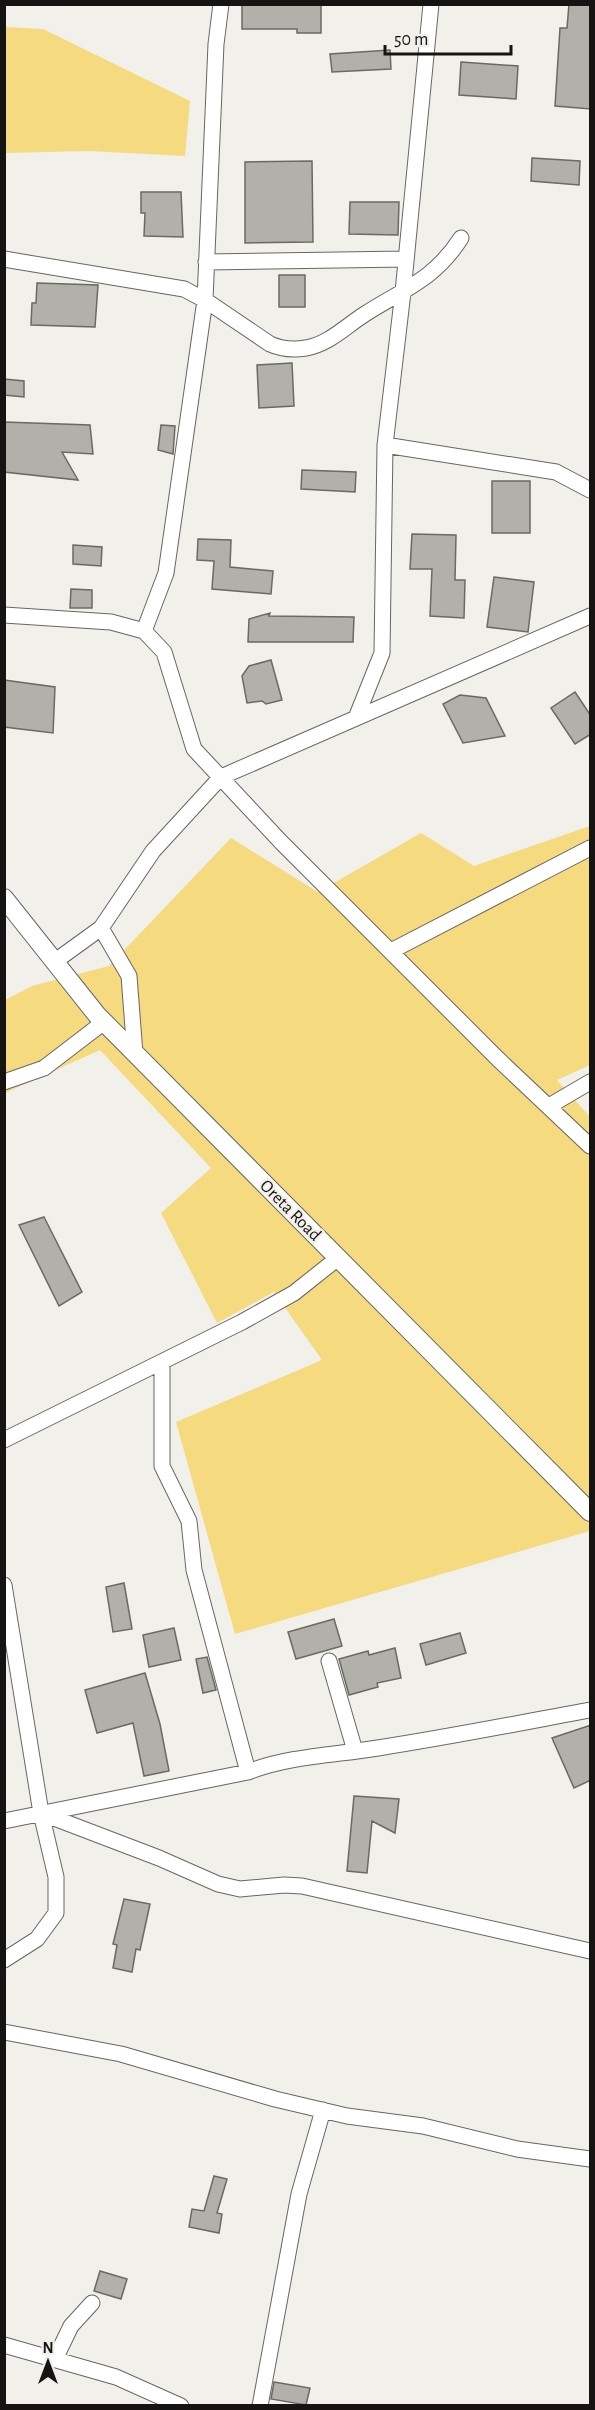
<svg xmlns="http://www.w3.org/2000/svg" width="595" height="2410" font-family="'Alegreya Sans',sans-serif">
<style>
.green{fill:#f6da80}
.building{fill:#b2b0ab;stroke:#6a6964;stroke-width:1.5}
.lines{fill:none;stroke-linecap:round;stroke-linejoin:round}
.minor-casing{stroke:#686661;stroke-width:17}
.tertiary-casing{stroke:#686661;stroke-width:20}
.minor{stroke:#fff;stroke-width:15}
.tertiary{stroke:#fff;stroke-width:18}
.labels{text-anchor:middle;stroke-width:5;stroke-linejoin:round;paint-order:stroke}
.street-label{font-size:18px;fill:#151412;stroke:#f1f0ea}
</style>
<rect width="100%" height="100%" fill="#f1f0ea"/>
<!-- green -->
<path class="green" d="M4 27 43 29 190 101 185 156 89 151 5 153Z
M590 826V1065L557 1080 590 1117V1531L235 1634 176 1422 322 1360 274 1292 217 1323 161 1213 211 1168 100 1050 5 1093V1000L32 986 109 966 231 838 318 892 421 833 474 866Z"/>
<!-- building -->
<path class="building" d="M242 4H321V33H297V29H242Z
M569 4H591V109L555 106 560 28H567Z
M390 50 391 69 332 72 330 54Z
M461 62 518 66 516 99 459 95Z
M532 158 580 161 579 185 531 181Z
M312 161 313 242 245 243V162Z
M141 192H181L183 237 144 236 145 213H141Z
M350 202H399L398 235 349 234Z
M279 275H305V307H279Z
M37 283 98 285 95 327 31 325 32 303H36Z
M292 363 294 406 259 408 257 365Z
M4 379 24 381V397L4 395Z
M4 422 90 425 93 454 62 452 78 480 4 472Z
M161 425 175 426 173 454 158 450Z
M302 470 356 472 355 492 301 489Z
M492 481H530V533H492Z
M412 534 456 535 455 580H465L464 618 430 616 432 569H410Z
M198 539 231 540 230 567 273 571 271 594 212 589 214 561 197 560Z
M73 545 102 547 101 566 73 564Z
M494 577 534 582 528 632 487 627Z
M71 589 92 590V608H70Z
M270 613 269 616 354 617 353 642H248L249 619Z
M271 660 282 700 266 704 262 701 247 703 242 676 249 666Z
M4 680 55 687 53 733 4 727Z
M575 692 591 716V734L575 744 551 708Z
M460 695 486 698 505 736 463 743 443 704Z
M44 1217 82 1292 59 1306 19 1225Z
M124 1583 132 1629 113 1632 106 1587Z
M334 1619 342 1646 296 1659 288 1632Z
M174 1628 181 1660 149 1667 143 1635Z
M460 1633 466 1653 426 1665 420 1644Z
M395 1648 401 1678 377 1683 378 1687 349 1695 339 1659 368 1651 369 1655Z
M207 1657 216 1690 203 1693 196 1659Z
M145 1673 160 1724 169 1771 144 1776 133 1723 97 1733 85 1690Z
M591 1725V1780L574 1788 552 1738Z
M354 1796 399 1799 395 1833 372 1821 367 1873 347 1871Z
M124 1899 150 1904 140 1950 136 1949 132 1972 113 1968 117 1945 113 1944Z
M214 2176 227 2179 217 2213 222 2214 219 2233 189 2227 192 2209 204 2211Z
M100 2271 127 2279 121 2299 94 2291Z
M274 2382 310 2388 306 2405 271 2399Z"/>
<g class="lines">
<defs>
<path id="minor" d="M4 259 184 289 205 300 270 344C281 349 294 350 306 348 329 344 346 326 365 314 404 289 435 279 461 238
M206 262 406 259
M385 445 556 472 590 490
M4 615 111 622 144 631 164 652 194 749 281 842 498 1059 590 1146
M144 631 166 573 205 300 216 44 221 4
M356 718 382 653 385 445 403 292 431 4
M101 928 129 976 135 1054
M391 951 590 848
M54 962 101 928 153 851 221 777 590 616
M4 1082 44 1068 104 1022
M549 1106 590 1082
M162 1362V1466L189 1521 194 1570 248 1772
M4 1440 242 1322 294 1293 338 1258
M4 1585 41 1813 56 1877V1913L37 1939 4 1960
M329 1661 355 1751
M41 1813 159 1858 218 1884 240 1889 284 1885 302 1886 590 1951
M4 1821 248 1772C289 1756 335 1755 378 1748 449 1737 520 1723 590 1710
M4 2032 121 2054 275 2099 347 2116 423 2126 517 2149 590 2159
M4 2345 116 2377 181 2406
M55 2359 71 2326 92 2303
M260 2406 299 2194 323 2110"/>
<path id="tertiary" d="M4 898 97 1015 590 1512"/>
</defs>
<!-- minor casing -->
<use href="#minor" class="minor-casing"/>
<!-- tertiary casing -->
<use href="#tertiary" class="tertiary-casing"/>
<!-- minor -->
<use href="#minor" class="minor"/>
<!-- tertiary -->
<use href="#tertiary" class="tertiary"/>
</g>
<g class="labels">
<!-- street labels -->
<g class="street-label">
<text transform="translate(291 1210) rotate(45)" y="6">Oreta Road</text>
</g>
</g>
<!-- border -->
<rect width="595" height="2410" fill="none" stroke="#151412" stroke-width="12"/>
<!-- north arrow -->
<g transform="translate(48 2362)" stroke="#f1f0ea" stroke-width="4.5" paint-order="stroke">
<path d="M0-4.5L10 22L0 15L-10 22Z" fill="#151412"/>
<text y="-9" font-size="16" font-weight="bold" text-anchor="middle" fill="#151412">N</text>
</g>
<!-- scale -->
<path d="M385 45v9h126v-9" fill="none" stroke="#151412" stroke-width="3"/>
<text x="394" y="45" font-size="18" fill="#151412" stroke="#f1f0ea" stroke-width="4.5" paint-order="stroke">50 m</text>
</svg>
